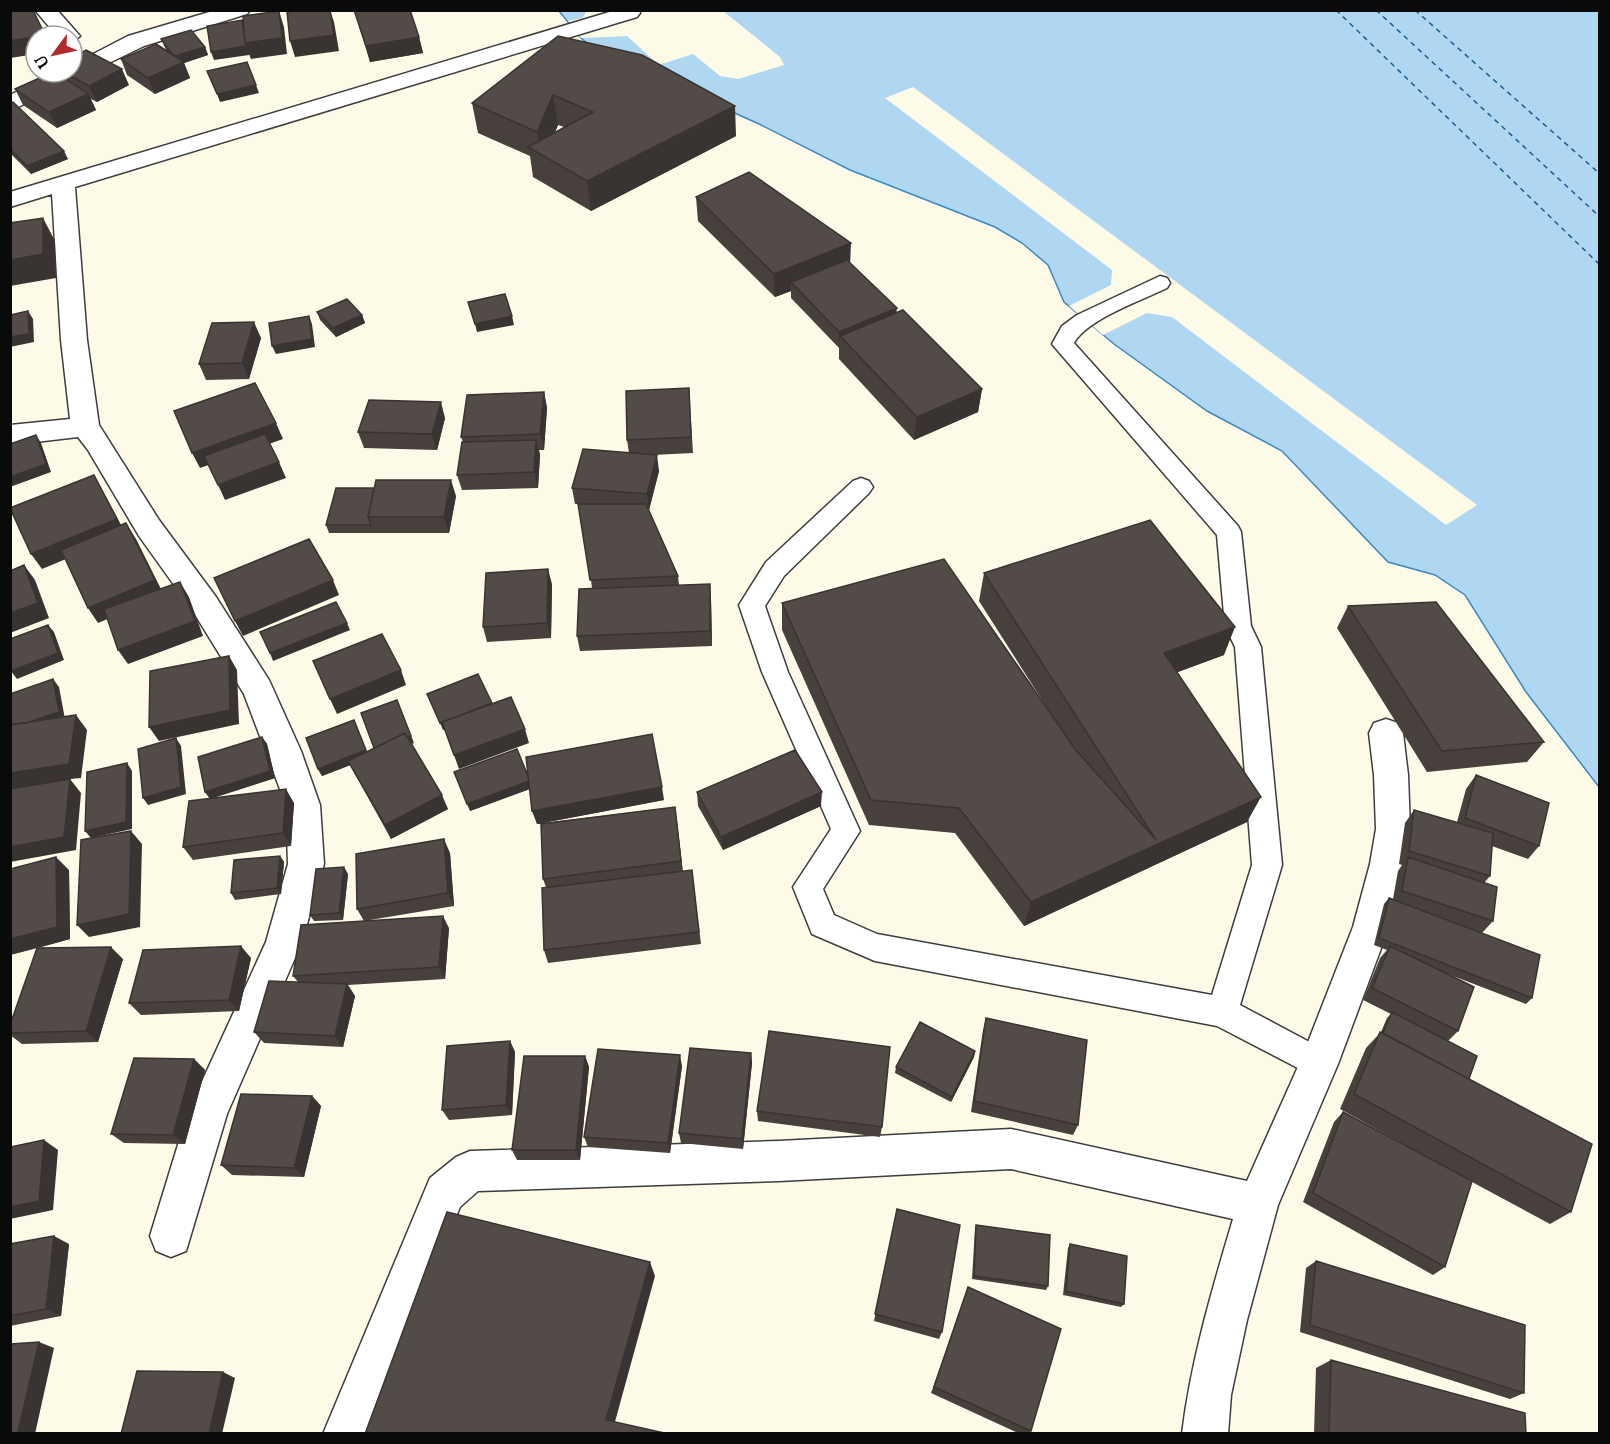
<svg xmlns="http://www.w3.org/2000/svg" width="1610" height="1444" font-family="Lora,serif">
<style>
.water{fill:#afd7f2;stroke:#3a8ac5;stroke-width:1.5}
.pier{fill:#fefae8}
.lines{fill:none;stroke-linecap:round;stroke-linejoin:round}
.ferry{stroke:#1b5c93;stroke-width:1.5;stroke-dasharray:5 4.5;stroke-linecap:butt}
.service-casing{stroke:#3d3d3d;stroke-width:3}
.minor-casing{stroke:#3d3d3d;stroke-width:3}
.service{fill:#fff;fill-rule:evenodd}
.minor{fill:#fff;fill-rule:evenodd}
.wall{fill:#47403d;fill-rule:evenodd}
.shaded-wall{fill:#393432}
.building{fill:#524b47;stroke:#393432;stroke-width:1.5}
</style>
<rect width="100%" height="100%" fill="#fefae8"/>
<!-- water -->
<path class="water" d="M559 11H1599V787L1526 692 1465 595 1435 575 1388 562 1282 451 1207 411 1114 344 1064 302 1048 265 1022 243 995 227 850 170 759 124 699 97 609 62 581 38Z"/>
<!-- pier -->
<path class="pier" d="M587 11H723L780 57 784 65 738 79 720 76 693 54 659 65 627 36 581 38 568 21 582 18Z
M913 87 1477 505 1446 525 1172 317 1147 313 1103 335 1069 306 1111 285 1112 270 885 98Z"/>
<g class="lines">
<!-- ferry -->
<path class="ferry" d="M1336 10 1600 265
M1376 10 1600 217
M1415 10 1600 174"/>
<defs>
<path id="service" d="M1160 276 1167 278 1170 283 1167 288C1143 300 1087 319 1074 343L1238 526 1241 532 1251 626 1261 647 1282 865 1240 1005 1330 1053 1335 1064 1330 1075 1319 1079 1217 1026 875 961 812 934 793 887 831 829 762 672 739 605 766 562 853 481 861 478 869 481 873 487 869 493 784 576 765 606 788 672 860 831 823 889 834 915 877 934 1212 995 1252 865 1235 647 1225 626 1217 535 1052 344 1062 326 1077 315Z"/>
<path id="minor" d="M35 10H57L80 36 72 42V36H57Z
M216 10H250L247 14 144 46 10 111V95L57 72H72V65L128 36Z
M616 10H639L640 13 637 17 75 187 87 340 99 425 159 520 216 597 269 680 301 751 320 805 324 864 302 942 227 1114 186 1251 171 1257 156 1251 150 1236 188 1112 266 942 288 864 286 805 244 694 194 613 139 536 88 450 78 437 10 445V425L70 419 61 340 52 194 10 207V192Z
M1386 719 1398 723 1403 733 1408 775 1410 829 1406 864 1389 927 1338 1064 1278 1205 1247 1320 1231 1395 1228 1434H1182C1191 1360 1212 1290 1233 1219L1011 1169 779 1181 478 1191 460 1207 368 1434H323L430 1178 456 1157 470 1151 779 1141 1011 1129 1247 1181 1301 1060 1353 927 1370 864 1376 829 1374 775 1369 733 1374 723Z"/>
</defs>
<!-- service casing -->
<use href="#service" class="service-casing"/>
<!-- minor casing -->
<use href="#minor" class="minor-casing"/>
<!-- service -->
<use href="#service" class="service"/>
<!-- minor -->
<use href="#minor" class="minor"/>
</g>
<!-- wall -->
<path class="wall" d="M354 10 419 37 423 53 370 62Z
M558 36 736 136 591 211 533 177 530 156 478 133 472 103ZM558 125 564 127 555 132Z
M161 39 205 47 208 55 184 63 190 78 155 94 127 75 121 59 166 50Z
M53 72H72L129 85 97 102 91 99 96 110 57 128 23 105 15 89Z
M10 103 68 159 31 174 10 153Z
M696 197 850 263 896 313 982 389 978 412 914 440 839 359V348L791 298V291L775 297 698 221Z
M317 312 362 315 365 323 336 337 320 320Z
M261 338 249 379 206 380 199 364Z
M689 388 693 453 652 455 659 471 649 510 678 576 679 585 711 599 712 646 580 651 577 636 592 588 582 504H575L572 488 629 453 627 440Z
M544 392 547 408 544 450H539L540 455 538 488 462 490 457 475 463 442 461 437Z
M445 418 437 450 364 448 358 432Z
M456 496 449 533H329L326 525Z
M984 573 1224 655 1177 672 1247 822 1024 926 955 833 869 825 782 630V603L1049 711 979 601Z
M552 584 551 638 487 642 483 627Z
M1348 606 1544 742 1527 762 1427 772 1337 628Z
M354 720 367 752 414 743 411 744 448 809 391 839 350 765 322 776 318 769Z
M262 737 267 744 275 778 212 798 294 803 291 846 193 860 183 847 210 798 205 792Z
M1476 775 1539 846 1528 859 1492 846 1490 876 1484 883 1493 921 1482 933 1532 998 1526 1004 1440 971 1458 1031 1448 1041 1469 1079 1571 1212 1550 1224 1472 1182 1445 1267 1433 1275 1303 1202 1334 1122 1343 1112 1458 1174 1340 1109 1366 1048 1381 1032 1387 1018 1391 1014 1363 1000 1380 958 1387 950 1374 945 1384 904 1389 898 1393 899 1398 871 1402 865 1399 864 1405 823 1414 810 1457 822 1466 789Z
M528 776 664 800 543 823 675 807 683 872 692 870 701 944 548 963 544 950 546 887 543 879 541 824H537L530 789 470 811Z
M697 792 821 806 723 850 698 806Z
M450 853 454 906 370 920 449 928 445 979 348 985 355 996 343 1047 264 1043 254 1032 298 982 293 976 364 921 357 909Z
M280 856 284 862 281 894 235 900 231 893Z
M10 869 69 870 70 939 38 948 123 959 98 1042 22 1044 10 1035V1025L37 948 10 955Z
M348 874 343 920 314 921 310 915Z
M251 958 239 1011 141 1015 129 1003Z
M986 1018 1078 1125 1073 1135 971 1112 983 1030Z
M510 1041 515 1052 512 1115 449 1120 442 1110Z
M975 1051 974 1057 951 1102 895 1073 896 1067Z
M751 1053 752 1063 743 1149 681 1143 679 1133Z
M585 1056 589 1067 580 1160H517L512 1150Z
M194 1059 205 1070 185 1144 124 1143 111 1134Z
M682 1066 670 1153 588 1147 584 1137Z
M312 1096 321 1106 304 1177 232 1175 221 1165Z
M757 1111 882 1127 880 1137 758 1121Z
M897 1209 942 1332 939 1339 874 1321Z
M976 1225 1048 1286 1046 1290 972 1279 975 1229Z
M10 1244H69L61 1316 10 1326Z
M1070 1244 1124 1304 1121 1307 1063 1295 1068 1248Z
M1316 1261 1524 1393 1510 1399 1300 1332 1306 1268Z
M968 1287 1031 1431 1028 1434H1020L931 1393Z
M1331 1360 1526 1434H1314L1316 1368Z"/>
<!-- shaded-wall -->
<path class="shaded-wall" d="M330 10 334 22 339 51 295 57 290 41Z
M279 11 284 27 287 54 251 59 249 54V55L214 60 211 52 242 20 245 29Z
M36 37V54L10 58V41Z
M419 37 423 53 370 62 366 46Z
M205 47 208 55 184 63 190 78 155 94 148 78 174 57Z
M122 69 129 85 97 102 89 86Z
M256 85 259 93 220 102 217 94Z
M88 94 96 110 57 128 49 112Z
M553 95 558 125 545 157 541 154 537 132Z
M735 106 736 136 591 211 587 181Z
M64 151 68 159 31 174 27 166Z
M43 218 55 241 56 278 10 286V260Z
M851 243 850 266 791 282V291L775 297 774 274Z
M897 308 895 324 840 336 839 348V332Z
M28 311 33 319 34 342 10 347V337Z
M362 315 365 323 336 337 333 328Z
M309 316 312 324 315 347 276 354 272 346Z
M512 316 514 325 477 332 475 324Z
M254 322 261 338 249 379 242 363Z
M982 389 978 412 914 440 917 417Z
M544 392 547 408 544 450 540 434Z
M441 402 445 418 437 450 432 434Z
M276 423 283 439 200 468 192 453Z
M36 435 41 443 51 472 10 487V477Z
M536 440 540 455 538 488 534 472Z
M657 455 659 471 649 510 647 494Z
M279 462 286 478 225 500 218 485Z
M94 475 126 534 42 569 31 554Z
M451 480 456 496 449 533 444 517Z
M126 523 136 539 164 595 98 623 88 608Z
M24 565 35 580 49 618 10 633V613Z
M548 569 552 584 551 638 547 623Z
M333 580 339 595 243 636 235 621Z
M180 582 189 597 203 636 128 664 118 650Z
M710 584 711 599 712 646 710 631Z
M347 623 350 630 273 661 270 653Z
M48 625 54 632 64 660 17 679 11 671Z
M1235 627 1224 655 1154 681 1164 653Z
M229 656 237 670 239 724 159 741 149 727Z
M401 670 406 685 337 714 330 699Z
M53 679 59 687 65 719 10 738Z
M397 700 414 743 378 756 374 749Z
M492 703 494 710 443 730 440 723Z
M76 715 87 730 81 778 70 779 81 793 76 850 10 862V773Z
M354 720 369 758 322 776 318 769Z
M525 729 529 743 459 769 454 755Z
M262 737 267 744 275 778 210 799 205 792Z
M176 738 181 746 186 794 148 805 143 798Z
M127 763 132 771V829L91 838 85 831Z
M530 781 532 788 470 811 467 804Z
M662 787 664 800 537 824 532 811Z
M286 789 294 803 291 846 283 833Z
M822 792 821 806 723 850 721 837Z
M442 795 448 809 391 839 385 825Z
M1261 797 1247 822 1024 926 1031 902Z
M675 807 677 821 683 874 681 861Z
M131 831 142 844 140 927 89 937 77 925Z
M444 839 450 853 454 906 448 893Z
M280 856 284 862 281 894 277 888Z
M56 857 69 870 70 939 10 955V939Z
M344 867 348 874 343 920 339 913Z
M443 916 449 928 445 979 439 967Z
M241 946 251 958 239 1011 229 1000Z
M111 947 123 959 98 1042 86 1031Z
M347 984 355 996 343 1047 335 1036Z
M510 1041 515 1052 512 1115 506 1105Z
M975 1051 974 1057 951 1102 952 1097Z
M751 1053 752 1063 743 1149 742 1139Z
M680 1055 682 1066 670 1153 668 1143Z
M585 1056 589 1067 580 1160 576 1150Z
M194 1059 205 1070 185 1144 173 1135Z
M312 1096 321 1106 304 1177 294 1168Z
M44 1140 58 1150 53 1210 10 1219V1207Z
M54 1236 69 1244 61 1316 46 1309Z
M650 1262 655 1276 613 1429 606 1420Z
M39 1342 54 1348 35 1434H23L18 1432Z
M223 1372 235 1378 222 1434H209Z"/>
<!-- building -->
<path class="building" d="M10 10H33L45 35 10 41Z
M301 10H330L334 35 290 41 287 12Z
M354 10H410L419 37 366 46Z
M279 11 282 38 245 43 243 16Z
M242 20 246 46 211 52 207 26Z
M191 30 205 47 175 56 173 55 161 39Z
M558 36 642 55 735 106 587 181 528 147 593 112 553 95 537 132 472 103Z
M156 44 184 62 148 78 121 59Z
M86 50 122 69 89 86 63 72H72V58Z
M247 62 256 85 217 94 207 71Z
M53 72H56L88 94 49 112 15 89Z
M13 102 64 151 27 166 10 149V103Z
M749 172 851 243 774 274 696 197Z
M43 218V254L10 260V223Z
M847 260 897 308 839 332 791 282Z
M505 294 512 316 475 324 468 302Z
M347 299 362 315 333 328 317 312Z
M903 310 982 389 917 417 840 336Z
M28 311 29 334 10 337V315Z
M309 316 312 339 272 346 269 323Z
M254 322 242 363 199 364 212 323Z
M255 383 276 423 192 453 174 411Z
M689 388 691 437 627 440 626 391Z
M544 392 540 434 461 437 467 395Z
M369 400 441 402 432 434 358 432Z
M265 434 279 462 218 485 204 456Z
M36 435 46 464 10 477V444Z
M536 440 534 472 457 475 462 442Z
M583 449 657 455 647 494 572 488Z
M94 475 117 519 31 554 10 508Z
M376 480H451L444 517H368Z
M336 488H374L368 517 371 525H326Z
M578 504H646L678 576 590 580Z
M1150 520 1235 627 1164 653 1261 797 1031 902 959 808 871 800 782 603 944 559 1075 749 1156 840 984 573Z
M126 523 155 580 88 608 61 550Z
M309 539 333 580 235 621 214 578Z
M24 565 38 603 10 613V571Z
M548 569 547 623 483 627 486 573Z
M180 582 195 621 118 650 104 609Z
M710 584V631L577 636 579 589Z
M336 602 347 623 270 653 260 632Z
M1436 602 1544 742 1442 751 1348 606Z
M48 625 58 653 11 671 10 639Z
M382 634 401 670 330 699 313 661Z
M229 656 230 710 149 727 150 671Z
M478 674 492 703 440 723 427 694Z
M53 679 59 712 26 723 10 725V694Z
M511 697 525 729 454 755 442 722Z
M397 700 411 736 407 737 405 733 374 748 361 713Z
M76 715 69 764 10 773V725Z
M354 720 366 750 318 769 306 738Z
M405 733 442 795 385 825 348 761Z
M652 734 662 787 532 811 526 757Z
M262 737 270 771 205 792 198 757Z
M176 738 181 787 143 798 138 749Z
M517 749 528 776 529 781 467 804 454 772Z
M795 750 822 792 721 837 697 792Z
M127 763 126 822 85 831 87 772Z
M1476 775 1549 803 1539 846 1465 818Z
M70 779 64 837 10 847V789Z
M286 789 283 833 183 847 189 801Z
M675 807 681 861 543 879 541 824Z
M1414 810 1493 833 1490 876 1409 851Z
M131 831 129 914 77 925 81 840Z
M444 839 448 893 357 909 356 854Z
M280 856 277 888 231 893 234 860Z
M56 857 57 927 10 939V869Z
M1408 857 1497 887 1493 921 1402 891Z
M344 867 339 913 310 915 316 869Z
M692 870 699 932 544 950 542 888Z
M1389 898 1540 955 1532 998 1379 938Z
M443 916 439 967 293 976 301 925Z
M241 946 229 1000 129 1003 143 950Z
M1390 946 1474 987 1458 1031 1372 988Z
M111 947 86 1031 10 1033V1025L37 948Z
M269 981 347 984 335 1036 254 1032Z
M1392 1012 1477 1056 1469 1079 1383 1033Z
M986 1018 1087 1040 1078 1125 974 1101Z
M920 1022 975 1051 952 1097 896 1067Z
M769 1031 890 1047 882 1127 757 1111Z
M1380 1032 1592 1144 1571 1212 1354 1094Z
M510 1041 506 1105 442 1110 447 1046Z
M690 1048 751 1053 742 1139 679 1133Z
M598 1049 680 1055 668 1143 584 1137Z
M524 1056H585L576 1150H512Z
M134 1058 194 1059 173 1135 111 1134Z
M241 1094 312 1096 294 1168 221 1165Z
M1343 1112 1472 1181 1445 1267 1313 1193Z
M44 1140 39 1201 10 1207V1147Z
M897 1209 960 1225 942 1332 875 1314Z
M447 1212 650 1262 606 1420 669 1434H365Z
M976 1225 1050 1235 1048 1286 974 1276Z
M54 1236 46 1309 10 1316V1244Z
M1070 1244 1127 1256 1124 1304 1066 1291Z
M1316 1261 1525 1325 1524 1393 1310 1325Z
M968 1287 1061 1329 1031 1431 934 1387Z
M39 1342 18 1432 10 1433V1344Z
M1331 1360 1525 1413 1526 1434H1329Z
M137 1371 223 1372 209 1434H121Z"/>
<!-- border -->
<rect width="1610" height="1444" fill="none" stroke="#0a0a0a" stroke-width="24"/>
<!-- north arrow -->
<g transform="translate(54 54) rotate(237)"><circle r="28" fill="#ffffff" stroke="#9d9d9d" stroke-width="1.5"/>
<path d="M0-4.5L10 22L0 15L-10 22Z" fill="#b12b2e"/>
<text y="-9" font-size="16" font-weight="bold" text-anchor="middle" fill="#0a0a0a">U</text>
</g>
</svg>
